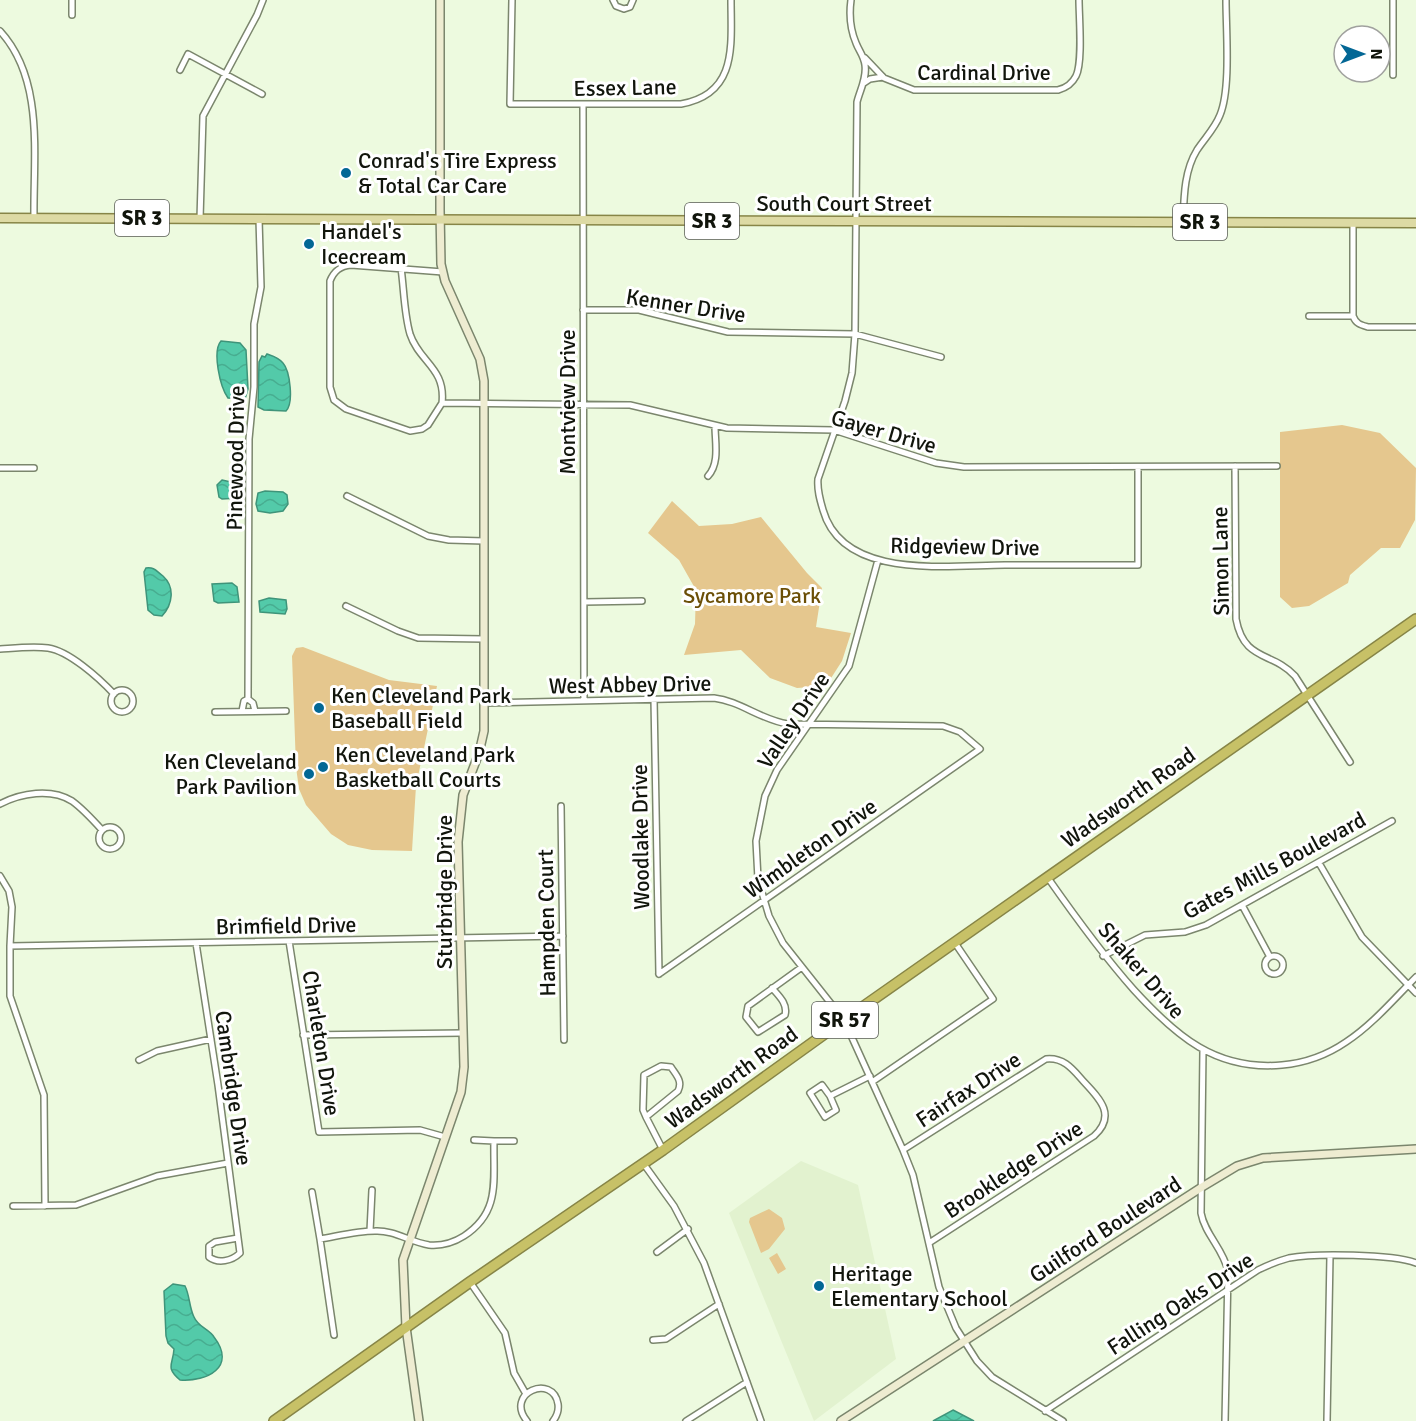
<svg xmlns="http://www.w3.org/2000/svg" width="1416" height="1421" font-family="Signika,sans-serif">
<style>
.built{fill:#e2f2cf}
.green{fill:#e5c78e}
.water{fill:url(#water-waves);stroke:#3f947a;stroke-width:1.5}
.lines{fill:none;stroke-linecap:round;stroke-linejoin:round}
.street-casing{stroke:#7b866d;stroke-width:8}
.secondary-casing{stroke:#7b866d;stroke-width:10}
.primary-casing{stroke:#878547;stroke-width:11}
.highway-casing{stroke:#878547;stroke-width:12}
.street{stroke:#fff;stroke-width:5}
.secondary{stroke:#eeecd1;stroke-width:7}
.primary{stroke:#dddaa4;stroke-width:8}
.highway{stroke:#c7c167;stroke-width:9}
.poi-dot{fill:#036795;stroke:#fff;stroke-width:2}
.labels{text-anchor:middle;stroke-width:6;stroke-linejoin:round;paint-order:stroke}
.shield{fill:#fff;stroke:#585b55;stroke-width:1.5}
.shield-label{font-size:21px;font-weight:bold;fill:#11150c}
.street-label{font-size:22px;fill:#11150c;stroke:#fff}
.poi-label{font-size:22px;fill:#11150c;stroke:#fff;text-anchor:start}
.park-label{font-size:22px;fill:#6b4f07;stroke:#fff}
</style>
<defs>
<pattern id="water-waves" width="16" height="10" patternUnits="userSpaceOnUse" patternTransform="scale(1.5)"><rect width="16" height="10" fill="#53caa9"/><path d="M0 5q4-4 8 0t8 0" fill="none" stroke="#47ad90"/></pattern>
</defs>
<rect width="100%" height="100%" fill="#edfadf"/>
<!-- built -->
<path class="built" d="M801 1161 858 1185 896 1359 814 1421 729 1213Z"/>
<!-- green -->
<path class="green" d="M1342 425 1380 433 1416 468 1415 520 1400 548H1381L1350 575 1348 583 1309 606 1292 608 1280 597V432Z
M672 501 699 526 732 524 761 517 807 573 822 588 816 627 851 633 842 661 826 686 797 688 770 678 741 650 684 655 695 624 696 590 679 560 648 533Z
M303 647 389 680 437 686 416 786 412 851 372 850 348 845 331 834 306 805 299 789 296 767 292 656 296 648Z
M769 1209 782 1218 785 1229 769 1249 761 1253 749 1222 750 1218Z
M777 1253 786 1269 778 1274 769 1258Z"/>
<!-- water -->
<path class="water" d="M221 341 240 343 246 350 248 389 245 399 228 398C220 387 212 351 221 341Z
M267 354C273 356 278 357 283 363 290 371 294 403 286 411L264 410 258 407 259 362 262 356 265 357Z
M222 480 240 484 239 498 222 499 219 497 217 485Z
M265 491 283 492 287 495 288 504 283 511 270 513 258 511 256 504 258 493Z
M146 568C155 567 156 571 163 576 175 587 173 604 162 616L154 615 148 610 144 572Z
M232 583 237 587 239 602 218 603 214 601 212 584Z
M269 598 286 600 287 609 285 614 260 612 259 601Z
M173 1284 185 1286C190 1296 189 1307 194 1317 198 1327 209 1329 214 1337 237 1367 207 1382 180 1380 165 1367 173 1365 174 1349L168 1343 166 1336 164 1291Z
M953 1410 974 1421H933Z"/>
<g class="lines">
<defs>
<path id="street" d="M512 0 510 104H681C738 94 731 45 731 0
M613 0 616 6 624 9 630 7 633 0
M851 0C849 15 850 29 856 43 859 51 864 56 865 65 867 78 860 90 857 102L855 334 852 373 845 401 818 479C817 490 820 500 823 510 843 581 949 565 1005 565 1049 565 1094 565 1138 565V467
M1393 0V75
M72 15V0
M0 31C45 80 33 157 34 218
M865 58 884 78 914 90H1058C1066 88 1072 84 1076 76 1083 62 1079 17 1079 0
M180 70 188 54 262 94
M864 83 870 79 883 77
M583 104 584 701
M200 219 203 116 257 15 263 0
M1183 222C1184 197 1184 171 1197 150 1205 138 1215 128 1220 115 1231 89 1226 30 1226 0
M1353 222V316C1356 324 1361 325 1368 327H1416
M401 268C404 289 404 313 410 334 419 362 446 368 442 403
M443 272 351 265C340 266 334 271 330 281V387L334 400 346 409 410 431 422 429 428 425 442 403 630 405 727 428 834 430 936 463 964 467 1277 466
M583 310H639L728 332 855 334 941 357
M1309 316H1353
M1235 466 1236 619C1244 662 1272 651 1295 676L1350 762
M0 468H34
M708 476C720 463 715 442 715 426
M347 496 428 536 449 540 484 541
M878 560 849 666 777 770 765 796 756 841 758 879 769 916 783 943 844 1020 903 1150 913 1175 939 1287 956 1328 977 1361 992 1377 1063 1421
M584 602 642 601
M346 606 398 631 418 638 484 639
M0 649C15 648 33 646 48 648 69 651 99 678 114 694
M111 701a11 11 0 1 1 22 0a11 11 0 1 1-22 0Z
M248 699 249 439 254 387V324L261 287 259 219
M654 699 659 974
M484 703 714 698C740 701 761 720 788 724L943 726 960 732 980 749 659 974
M242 711 244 701 248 699 253 703 255 711
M215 712 286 711
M0 804C21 793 51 788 72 801 83 809 93 820 102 830
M561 806 564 1040
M99 838a11 11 0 1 1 22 0a11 11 0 1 1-22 0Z
M1319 863 1362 937 1416 993
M0 876 9 891 12 907 10 946V996L44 1095 45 1206
M1048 878C1076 918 1102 954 1134 990 1176 1036 1216 1071 1282 1065 1305 1063 1327 1055 1346 1042 1372 1025 1394 999 1416 977
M1242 905 1270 957
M289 941 319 1132 420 1130 445 1137
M196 943 218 1085 240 1253C232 1261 218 1264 209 1257V1246L215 1242 238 1238
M10 946 563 936
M1103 956 1145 935 1185 932 1206 925 1392 821
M1265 965a9 9 0 1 1 18 0a9 9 0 1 1-18 0Z
M772 988C779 996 788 1004 785 1015L758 1032 746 1017 748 1006 802 967
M303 1035 463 1033
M1203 1050 1201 1213C1205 1235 1223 1248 1228 1271L1225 1421
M139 1060 157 1051 211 1039
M872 1082 993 999 955 943
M830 1096 836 1110 825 1117 810 1093 822 1085 830 1096 870 1076
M646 1117 643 1110 644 1075 661 1066 671 1067C676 1075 683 1081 678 1091L646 1117 663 1150
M474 1140 494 1141
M903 1150 1046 1059C1065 1057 1074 1071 1085 1083 1101 1100 1116 1116 1094 1136L929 1243
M643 1163 674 1206 704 1263 761 1421
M312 1192 320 1239
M13 1206 76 1205 157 1176 228 1163
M370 1231 372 1190
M657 1252 688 1229
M470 1282 505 1333 514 1373 526 1394
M334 1335 320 1239C338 1236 357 1231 375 1231 394 1230 410 1242 429 1245 441 1246 453 1243 464 1236 501 1212 493 1180 494 1141H514
M653 1340 666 1339 719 1304
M1045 1411 1258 1270C1268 1265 1278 1261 1289 1258 1314 1253 1393 1254 1416 1263
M527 1421C504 1393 553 1373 558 1404 559 1411 557 1416 553 1421
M686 1421 747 1382
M1327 1421 1330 1256"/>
<path id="secondary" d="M419 1421 406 1327 403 1260 461 1092 464 1067 458 842 463 795 479 753 484 731V381L480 359 445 281 441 264 440 210V0
M841 1421 1202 1187 1237 1166 1263 1158 1416 1149"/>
<path id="primary" d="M0 218 1416 223"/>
<path id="highway" d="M274 1421 470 1282 663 1150 844 1020 1416 619"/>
</defs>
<!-- street casing -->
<use href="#street" class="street-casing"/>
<!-- secondary casing -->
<use href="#secondary" class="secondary-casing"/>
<!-- primary casing -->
<use href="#primary" class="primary-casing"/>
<!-- highway casing -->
<use href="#highway" class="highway-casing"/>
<!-- street -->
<use href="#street" class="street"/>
<!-- secondary -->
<use href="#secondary" class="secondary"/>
<!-- primary -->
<use href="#primary" class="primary"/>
<!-- highway -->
<use href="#highway" class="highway"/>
</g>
<!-- markers -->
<g class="poi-dot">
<circle cx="346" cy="173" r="6"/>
<circle cx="309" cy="244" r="6"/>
<circle cx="319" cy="708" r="6"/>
<circle cx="323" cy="767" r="6"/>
<circle cx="309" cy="774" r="6"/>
<circle cx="819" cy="1286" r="6"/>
</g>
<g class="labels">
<!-- shield labels -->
<g class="shield">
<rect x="115" y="200" width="54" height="36" rx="4.5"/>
<rect x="685" y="203" width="54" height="36" rx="4.5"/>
<rect x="1173" y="204" width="54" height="36" rx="4.5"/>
<rect x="812" y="1002" width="66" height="36" rx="4.5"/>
</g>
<g class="shield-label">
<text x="142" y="225">SR 3</text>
<text x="712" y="228">SR 3</text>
<text x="1200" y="229">SR 3</text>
<text x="845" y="1027">SR 57</text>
</g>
<!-- street labels -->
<g class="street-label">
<text x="984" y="80">Cardinal Drive</text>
<text transform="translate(625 87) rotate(-1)" y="8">Essex Lane</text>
<text x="844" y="211">South Court Street</text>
<text transform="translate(686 305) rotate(9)" y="8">Kenner Drive</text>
<text transform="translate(567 402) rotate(-90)" y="8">Montview Drive</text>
<text transform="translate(884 431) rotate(16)" y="8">Gayer Drive</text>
<text transform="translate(235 458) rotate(-89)" y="8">Pinewood Drive</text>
<text transform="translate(965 546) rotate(1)" y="8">Ridgeview Drive</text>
<text transform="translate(1220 561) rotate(-91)" y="8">Simon Lane</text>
<text transform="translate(630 684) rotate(-1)" y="8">West Abbey Drive</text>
<text transform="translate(793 720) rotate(-56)" y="8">Valley Drive</text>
<text transform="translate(1128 797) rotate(-35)" y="8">Wadsworth Road</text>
<text transform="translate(640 837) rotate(-91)" y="8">Woodlake Drive</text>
<text transform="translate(810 848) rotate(-35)" y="8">Wimbleton Drive</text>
<text transform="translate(1274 865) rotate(-28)" y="8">Gates Mills Boulevard</text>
<text transform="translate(444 892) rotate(-90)" y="8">Sturbridge Drive</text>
<text transform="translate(546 923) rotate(-91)" y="8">Hampden Court</text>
<text transform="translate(286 925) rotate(-1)" y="8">Brimfield Drive</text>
<text transform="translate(1142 970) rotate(49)" y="8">Shaker Drive</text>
<text transform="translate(322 1043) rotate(81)" y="8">Charleton Drive</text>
<text transform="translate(731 1077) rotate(-36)" y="8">Wadsworth Road</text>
<text transform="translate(234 1088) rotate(82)" y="8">Cambridge Drive</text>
<text transform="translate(968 1089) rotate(-33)" y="8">Fairfax Drive</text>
<text transform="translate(1013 1169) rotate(-33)" y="8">Brookledge Drive</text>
<text transform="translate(1105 1229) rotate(-33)" y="8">Guilford Boulevard</text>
<text transform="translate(1180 1303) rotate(-33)" y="8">Falling Oaks Drive</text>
</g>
<!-- poi labels -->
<g class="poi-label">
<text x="358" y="168">Conrad's Tire Express<tspan x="358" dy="25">&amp; Total Car Care</tspan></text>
<text x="321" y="239">Handel's<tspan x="321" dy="25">Icecream</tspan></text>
<text x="331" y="703">Ken Cleveland Park<tspan x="331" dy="25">Baseball Field</tspan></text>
<text x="335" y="762">Ken Cleveland Park<tspan x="335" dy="25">Basketball Courts</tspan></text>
<text x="297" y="769" text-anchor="end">Ken Cleveland<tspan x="297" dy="25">Park Pavilion</tspan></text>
<text x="831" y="1281">Heritage<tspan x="831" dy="25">Elementary School</tspan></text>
</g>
<!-- park labels -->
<g class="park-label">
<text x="752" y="603">Sycamore Park</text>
</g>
</g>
<!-- north arrow -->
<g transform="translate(1362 54) rotate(90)"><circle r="28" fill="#ffffff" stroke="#a0a19e" stroke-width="1.5"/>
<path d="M0-4.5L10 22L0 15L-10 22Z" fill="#036795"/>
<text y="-9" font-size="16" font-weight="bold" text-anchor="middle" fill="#11150c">N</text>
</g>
</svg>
